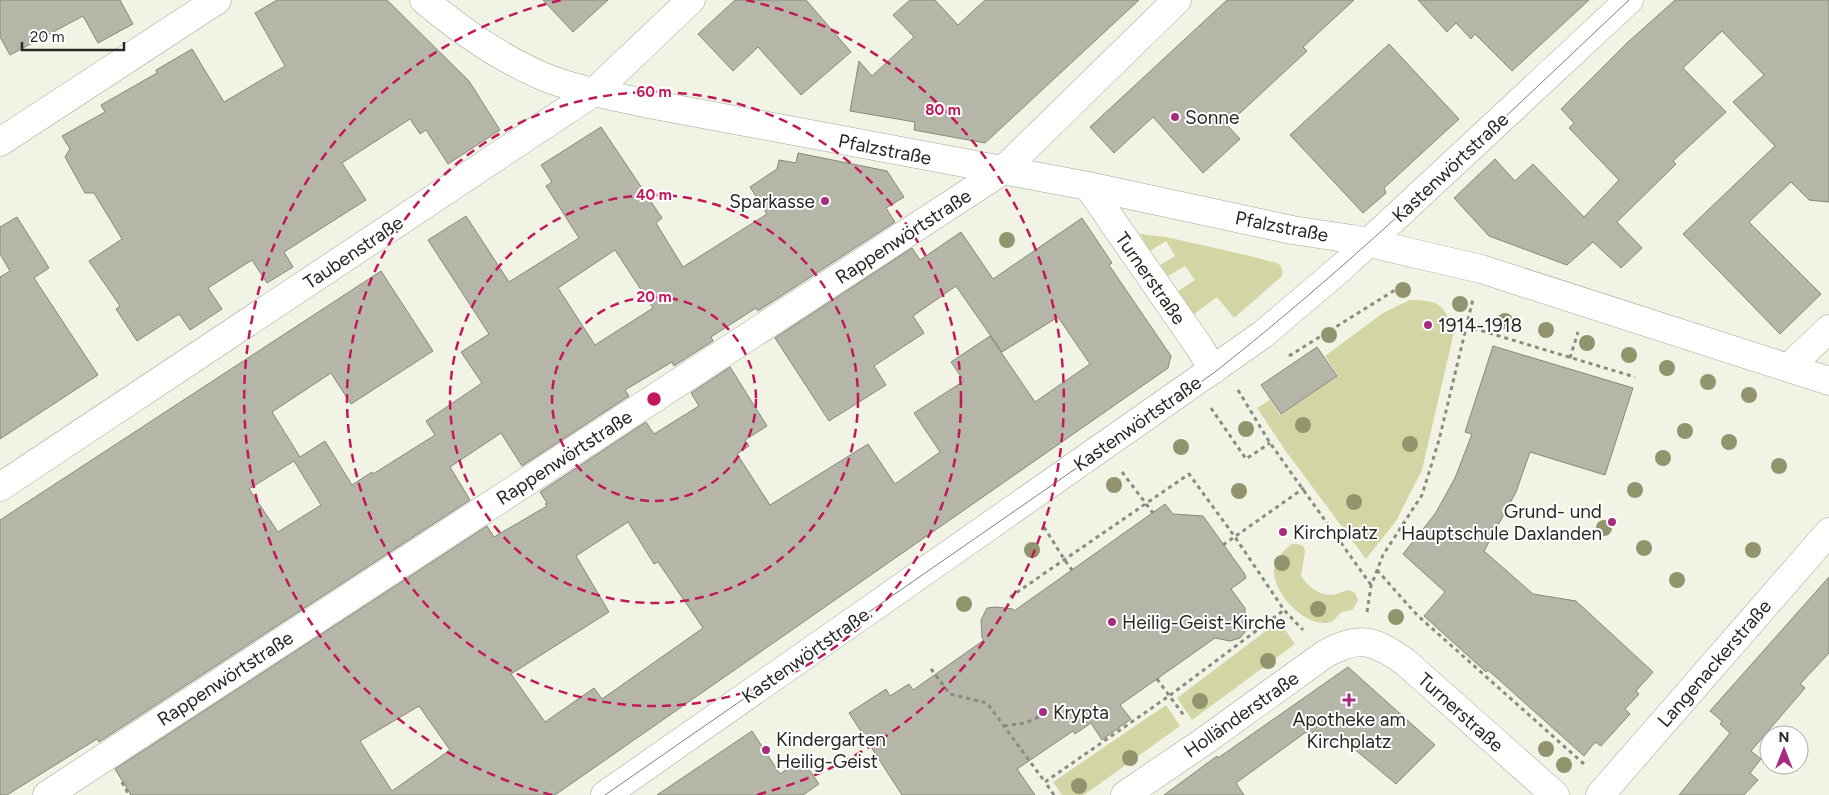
<svg xmlns="http://www.w3.org/2000/svg" width="1829" height="795" font-family="Figtree,sans-serif">
<style>
.green{fill:#d3d6a4}
.building{fill:#b5b6a7;stroke:#87887a;fill-rule:evenodd}
.lines{fill:none;stroke-linecap:round;stroke-linejoin:round}
.minor-casing{stroke:#a3a596;stroke-width:29}
.path{stroke:#8a8b81;stroke-width:3;stroke-dasharray:4 4;stroke-linecap:butt}
.minor{stroke:#fff;stroke-width:28}
.tram{stroke:#7f8076;stroke-width:1}
.tree{fill:#92946e}
.ring{fill:none;stroke:#c2185b;stroke-width:2.5;stroke-dasharray:9 6}
.poi-dot{fill:#a72b7e;stroke:#fff;stroke-width:2}
.labels{text-anchor:middle;stroke-width:4;stroke-linejoin:round;paint-order:stroke}
.poi-label{font-size:19px;fill:#282923;stroke:#fff;text-anchor:start}
.street-label{font-size:19px;fill:#282923;stroke:#fff}
.centre{fill:#c2185b;stroke:#fff;stroke-width:2.5}
.ring-label{font-size:15px;text-anchor:middle;font-weight:bold;fill:#c2185b;stroke:#fff;stroke-width:4;stroke-linejoin:round;paint-order:stroke}
</style>
<rect width="100%" height="100%" fill="#f1f3e4"/>
<!-- green -->
<path class="green" d="M1140 234 1166 237 1246 255 1277 263C1282 266 1283 270 1282 276L1234 318 1217 297 1194 314 1178 291 1195 280 1185 266 1168 276 1160 265 1175 256 1166 241 1150 251Z
M1410 300C1440 300 1444 305 1454 332L1422 470 1396 521 1366 559 1285 450 1257 408 1270 400 1280 415 1338 376 1325 356 1383 313Z
M1291 544H1298L1303 546 1305 551 1301 576C1309 588 1322 598 1337 594 1341 592 1344 591 1349 590L1355 593 1358 600 1353 609C1350 611 1345 611 1342 612 1336 616 1335 622 1327 623 1304 625 1276 596 1274 573 1273 562 1283 551 1291 544Z
M1279 621 1295 644 1192 720 1177 698Z
M1166 705 1180 726 1084 795H1062L1053 782Z"/>
<!-- building -->
<path class="building" d="M0 0H120L133 24 98 43 83 16 10 55 0 37Z
M277 0H387L469 81 500 130 448 164 426 130 420 134 410 119 342 163 366 200 284 252 293 267 267 283 252 260 208 288 222 309 190 330 179 314 137 341 116 309 120 306 89 261 122 239 94 193H85L65 157 70 149 62 136 105 112 101 105 157 73 156 70 192 49 224 102 285 66 255 13Z
M543 0H608L573 32Z
M735 0H806L851 52 801 95 758 47 733 71 698 34Z
M910 0H935L958 25 985 0H1139L985 143 914 130 915 122 850 111 859 61 872 76 914 37 893 15Z
M1227 0H1354L1303 47 1307 51 1227 125 1240 139 1203 173 1153 117 1114 153 1090 127Z
M1418 0H1589L1512 71 1475 34 1471 39 1456 23 1447 32Z
M1675 0H1829V202L1809 200 1791 182 1749 222 1821 294 1780 334 1683 234 1775 146 1733 102 1764 75 1722 31 1683 68 1726 112 1673 161 1676 164 1617 222 1642 248 1621 268 1593 242 1567 265 1489 236 1454 198 1495 159 1515 181 1533 164 1584 217 1619 180 1569 128 1574 123 1561 109 1627 43Z
M1389 44 1459 119 1384 188 1386 193 1363 213 1290 135Z
M601 127 662 218 656 223 683 267 767 214 750 187 777 169 779 160 796 163 798 153 887 171 904 197 886 208 895 222 758 311 756 308 711 337 713 341 674 366 672 362 625 390 629 396 522 466 501 433 450 467 470 500 99 742 97 739 7 795H0V520L381 271 433 351 351 404 331 373 272 412 300 457 325 441 352 485 372 472 373 474 435 435 426 421 482 383 461 352 489 334 428 240 466 216 509 282 579 238 546 186 552 182 541 165ZM615 250 653 308 595 345 558 288ZM294 461 321 505 278 532 249 489Z
M17 217 49 268 34 278 98 375 0 439V277L10 271 0 254V227Z
M1082 218 1112 263 1109 265 1171 356 1168 368 555 795H131L115 769 487 526 494 537 547 506 545 504 547 503 540 492 646 422 654 434 699 406 691 393 730 367 767 426 745 440 749 446 737 454 770 505 868 444 895 484 940 452 914 413 964 381 951 362 990 336 1035 402 1090 364 1058 317 1002 352 956 286 913 316 924 333 874 366 886 385 829 421 775 338 912 248 920 260 961 232 993 279ZM628 522 654 564 658 562 703 628 602 699 594 688 545 722 511 674 609 612 576 556ZM419 706 450 750 392 791 360 741Z
M1493 346 1633 388 1605 475 1530 452 1516 492 1484 551 1533 594 1576 601 1653 672 1636 691 1639 694 1625 709 1630 714 1601 746 1595 742 1584 756 1488 670 1486 672 1424 616 1445 592 1403 554 1435 514 1455 478 1472 434 1465 432Z
M1317 347 1337 376 1281 414 1261 385Z
M1165 504 1173 514 1203 516 1244 573 1246 578 1231 589 1245 608V632L1240 638 1230 641 1215 638 1120 705 1131 719 1102 740 1091 723 1075 734 1073 731 1017 769 1035 795H902L849 713 886 689 890 696 909 684 913 690 984 640 982 638 981 620 987 608 996 607 1013 609 1014 611Z
M1829 577V653L1800 684 1805 688 1751 751 1761 759 1750 773 1758 780 1744 795H1679L1730 733 1720 724 1722 721 1710 711Z
M1348 667 1435 745 1396 784 1340 737 1330 745 1316 730 1309 735 1306 732 1236 783 1244 795H1164L1217 756 1218 758Z
M752 731 780 774 802 759 819 784 803 795H657Z"/>
<g class="lines">
<defs>
<path id="minor" d="M424 0C460 30 498 57 542 76 575 90 613 96 649 104L1088 186 1292 230 1352 239 1481 269 1829 381
M0 142 217 0
M1088 186 1200 348 1213 370
M1788 368 1829 329
M0 487 594 92 691 0
M47 795 1002 171 1177 0
M605 795 1262 335 1341 268 1629 0
M1125 795 1203 742 1325 654C1359 635 1374 640 1404 661L1555 795
M1600 795 1829 532"/>
</defs>
<!-- minor casing -->
<use href="#minor" class="minor-casing"/>
<!-- path -->
<path class="path" d="M1466 326 1635 377
M1289 356 1395 290 1408 286
M1570 358 1578 332
M1238 390 1270 443 1371 585
M1211 408 1246 459 1270 443
M1122 472 1153 513
M1044 527 1064 559 1072 570
M1223 545 1304 488
M1377 570 1417 615 1584 764
M1010 597 1189 474 1235 537 1284 610 1303 630
M1367 612 1371 586 1383 555 1422 495 1439 440 1473 299
M931 669 950 694 987 703 1045 782
M1157 679 1185 717
M1004 726 1025 723 1039 717
M122 782 129 795
M1054 795 1045 782 1169 696 1284 610"/>
<!-- minor -->
<use href="#minor" class="minor"/>
<!-- tram -->
<path class="tram" d="M605 795 1215 372C1361 257 1494 127 1629 0"/>
</g>
<!-- trees -->
<g class="tree">
<circle cx="1007" cy="240" r="8"/>
<circle cx="1403" cy="290" r="8"/>
<circle cx="1460" cy="304" r="8"/>
<circle cx="1505" cy="321" r="8"/>
<circle cx="1546" cy="330" r="8"/>
<circle cx="1329" cy="335" r="8"/>
<circle cx="1587" cy="343" r="8"/>
<circle cx="1629" cy="355" r="8"/>
<circle cx="1667" cy="368" r="8"/>
<circle cx="1708" cy="382" r="8"/>
<circle cx="1749" cy="395" r="8"/>
<circle cx="1303" cy="425" r="8"/>
<circle cx="1246" cy="429" r="8"/>
<circle cx="1685" cy="431" r="8"/>
<circle cx="1729" cy="442" r="8"/>
<circle cx="1410" cy="444" r="8"/>
<circle cx="1181" cy="447" r="8"/>
<circle cx="1663" cy="458" r="8"/>
<circle cx="1779" cy="466" r="8"/>
<circle cx="1114" cy="485" r="8"/>
<circle cx="1635" cy="490" r="8"/>
<circle cx="1239" cy="491" r="8"/>
<circle cx="1354" cy="502" r="8"/>
<circle cx="1604" cy="528" r="8"/>
<circle cx="1644" cy="548" r="8"/>
<circle cx="1032" cy="550" r="8"/>
<circle cx="1753" cy="550" r="8"/>
<circle cx="1282" cy="563" r="8"/>
<circle cx="1677" cy="580" r="8"/>
<circle cx="964" cy="604" r="8"/>
<circle cx="1318" cy="609" r="8"/>
<circle cx="1396" cy="617" r="8"/>
<circle cx="1268" cy="661" r="8"/>
<circle cx="1200" cy="701" r="8"/>
<circle cx="1546" cy="749" r="8"/>
<circle cx="1130" cy="758" r="8"/>
<circle cx="1564" cy="765" r="8"/>
<circle cx="1079" cy="786" r="8"/>
</g>
<!-- distance rings -->
<g class="ring">
<circle cx="654" cy="399" r="102"/>
<circle cx="654" cy="399" r="204"/>
<circle cx="654" cy="399" r="307"/>
<path d="M552 795A409 409 0 0 1 562 0M746 0A409 409 0 0 1 756 795"/>
</g>
<!-- markers -->
<g class="poi-dot">
<circle cx="1175" cy="117" r="5"/>
<circle cx="825" cy="201" r="5"/>
<circle cx="1428" cy="325" r="5"/>
<circle cx="1612" cy="522" r="5"/>
<circle cx="1283" cy="532" r="5"/>
<circle cx="1112" cy="622" r="5"/>
<path d="M1346.5 692.5h5v5h5v5h-5v5h-5v-5h-5v-5h5z"/>
<circle cx="1043" cy="712" r="5"/>
<circle cx="766" cy="750" r="5"/>
</g>
<g class="labels">
<!-- poi labels -->
<g class="poi-label">
<text x="1185" y="124">Sonne</text>
<text x="815" y="208" text-anchor="end">Sparkasse</text>
<text x="1438" y="332">1914-1918</text>
<text x="1602" y="518" text-anchor="end">Grund- und<tspan x="1602" dy="22">Hauptschule Daxlanden</tspan></text>
<text x="1293" y="539">Kirchplatz</text>
<text x="1122" y="629">Heilig-Geist-Kirche</text>
<text x="1053" y="719">Krypta</text>
<text x="1349" y="726" text-anchor="middle">Apotheke am<tspan x="1349" dy="22">Kirchplatz</tspan></text>
<text x="776" y="746">Kindergarten<tspan x="776" dy="22">Heilig-Geist</tspan></text>
</g>
<!-- street labels -->
<g class="street-label">
<text transform="translate(885 149) rotate(11)" y="7">Pfalzstraße</text>
<text transform="translate(1450 167) rotate(-43)" y="7">Kastenwörtstraße</text>
<text transform="translate(1282 226) rotate(11)" y="7">Pfalzstraße</text>
<text transform="translate(903 236) rotate(-33)" y="7">Rappenwörtstraße</text>
<text transform="translate(353 252) rotate(-34)" y="7">Taubenstraße</text>
<text transform="translate(1151 278) rotate(55)" y="7">Turnerstraße</text>
<text transform="translate(1137 423) rotate(-35)" y="7">Kastenwörtstraße</text>
<text transform="translate(564 457) rotate(-33)" y="7">Rappenwörtstraße</text>
<text transform="translate(805 655) rotate(-35)" y="7">Kastenwörtstraße</text>
<text transform="translate(1714 663) rotate(-49)" y="7">Langenackerstraße</text>
<text transform="translate(225 678) rotate(-33)" y="7">Rappenwörtstraße</text>
<text transform="translate(1461 712) rotate(42)" y="7">Turnerstraße</text>
<text transform="translate(1241 714) rotate(-35)" y="7">Holländerstraße</text>
</g>
</g>
<circle cx="654" cy="399" r="8" class="centre"/>
<g class="ring-label">
<text x="654" y="97">60 m</text>
<text x="943" y="115">80 m</text>
<text x="654" y="200">40 m</text>
<text x="654" y="302">20 m</text>
</g>
<!-- north arrow -->
<g transform="translate(1784 750)"><circle r="24" fill="#ffffff" stroke="#a9a9a7"/>
<path d="M0-4L9 19L0 12L-9 19Z" fill="#a72b7e"/>
<text y="-8" font-size="14" font-weight="bold" text-anchor="middle" fill="#282923">N</text>
</g>
<!-- scale -->
<path d="M22 42v8h102v-8" fill="none" stroke="#282923" stroke-width="2.5"/>
<text x="30" y="42" font-size="15" fill="#282923" stroke="#ffffff" stroke-width="4" paint-order="stroke">20 m</text>
</svg>
